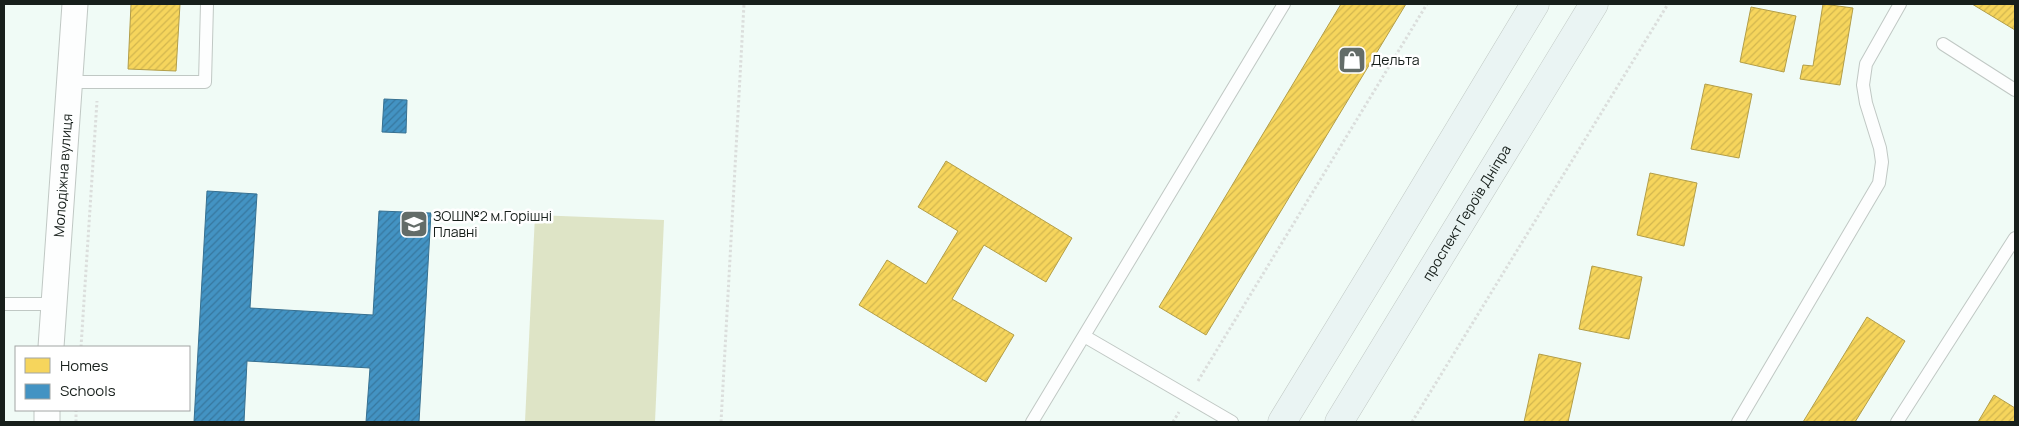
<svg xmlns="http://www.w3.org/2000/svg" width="2019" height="426" font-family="Manrope,sans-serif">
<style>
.pitch{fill:#dee4c6}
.homes{fill:url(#homes-hatch);stroke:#b39e48}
.schools{fill:url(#schools-hatch);stroke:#367091}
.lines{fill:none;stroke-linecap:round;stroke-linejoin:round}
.lane-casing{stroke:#c0c8c4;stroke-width:14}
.street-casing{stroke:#c0c8c4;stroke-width:27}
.secondary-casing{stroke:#c0c8c4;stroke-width:29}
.path{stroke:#dbdedc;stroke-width:3;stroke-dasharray:2.5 2.5;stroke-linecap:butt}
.lane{stroke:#fdfefe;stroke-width:12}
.street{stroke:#fdfefe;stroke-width:25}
.secondary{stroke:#eaf4f3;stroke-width:28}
.labels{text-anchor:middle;stroke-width:5;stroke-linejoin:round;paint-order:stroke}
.poi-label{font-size:14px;fill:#171f1b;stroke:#fff;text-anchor:start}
.street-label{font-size:14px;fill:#171f1b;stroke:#fff}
</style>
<defs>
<pattern id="homes-hatch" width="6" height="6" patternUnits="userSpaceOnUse" patternTransform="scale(1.25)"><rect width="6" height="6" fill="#f6d55c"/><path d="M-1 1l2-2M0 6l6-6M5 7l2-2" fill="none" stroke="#d2b64f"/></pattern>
<pattern id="schools-hatch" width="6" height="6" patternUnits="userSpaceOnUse" patternTransform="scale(1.25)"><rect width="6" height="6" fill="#4393c3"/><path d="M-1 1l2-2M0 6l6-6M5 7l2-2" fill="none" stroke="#37779e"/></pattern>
</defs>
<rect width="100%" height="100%" fill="#f0fbf6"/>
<!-- pitch -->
<path class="pitch" d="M535 215 664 220 655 422H525Z"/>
<!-- homes -->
<path class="homes" d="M131 4H180L176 71 128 69Z
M1341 4H1406L1206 335 1159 307Z
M1823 4 1853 8 1840 85 1800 79 1803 65 1813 66Z
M1972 4H2015V30Z
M1751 7 1796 16 1784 72 1740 62Z
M1705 84 1752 94 1739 158 1691 149Z
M946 161 1072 238 1046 282 984 245 952 299 1014 335 986 382 859 305 887 260 926 284 958 231 918 207Z
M1650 173 1697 183 1684 246 1637 235Z
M1592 266 1642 277 1629 339 1579 329Z
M1867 317 1905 341 1855 422H1803Z
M1539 354 1581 363 1568 422H1524Z
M1994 395 2015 408V422H1978Z"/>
<!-- schools -->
<path class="schools" d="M384 99 407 100 406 133 382 132Z
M207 191 257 194 250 308 373 315 379 211 431 213 419 422H366L370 368 247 361 244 422H194Z"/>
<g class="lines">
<defs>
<path id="lane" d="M1943 44 2015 90
M69 82H205L207 4
M4 304H54
M1084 336 1232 422
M1032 422 1284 4
M1738 422 1879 183 1882 162 1880 148 1866 103 1863 85 1866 64 1900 4
M1897 422 2015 238"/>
<g id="street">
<path id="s1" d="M51 347 75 4"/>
<path d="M47 422V410"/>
</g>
<g id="secondary">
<path d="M1282 422 1379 263 1535 4"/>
<path id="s2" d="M1339 422 1594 4"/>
</g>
</defs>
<!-- lane casing -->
<use href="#lane" class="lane-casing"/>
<!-- street casing -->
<use href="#street" class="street-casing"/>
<!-- secondary casing -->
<use href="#secondary" class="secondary-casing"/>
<!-- path -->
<path class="path" d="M81 347 97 101
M1198 381 1427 4
M76 422V410
M721 422 744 4
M1173 422 1179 412
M1412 422 1668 4"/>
<!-- lane -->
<use href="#lane" class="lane"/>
<!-- street -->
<use href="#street" class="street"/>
<!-- secondary -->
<use href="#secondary" class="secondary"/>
</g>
<!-- icons -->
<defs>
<symbol id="shop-square" viewBox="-11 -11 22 22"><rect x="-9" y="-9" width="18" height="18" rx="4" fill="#636c68" stroke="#fff"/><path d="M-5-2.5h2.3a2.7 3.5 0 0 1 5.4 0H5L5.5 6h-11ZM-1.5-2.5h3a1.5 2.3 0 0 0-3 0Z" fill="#fff"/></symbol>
<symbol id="school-square" viewBox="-11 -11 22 22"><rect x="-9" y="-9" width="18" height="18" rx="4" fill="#636c68" stroke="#fff"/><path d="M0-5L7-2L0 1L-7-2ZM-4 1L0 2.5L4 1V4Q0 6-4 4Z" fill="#fff"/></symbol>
</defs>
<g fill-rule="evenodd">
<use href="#shop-square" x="1336" y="44" width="32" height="32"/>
<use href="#school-square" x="398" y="208" width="32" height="32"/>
</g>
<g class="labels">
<!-- poi labels -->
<g class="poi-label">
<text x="1371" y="65">Дельта</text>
<text x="433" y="221">ЗОШ№2 м.Горішні<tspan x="433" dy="16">Плавні</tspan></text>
</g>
<!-- street labels -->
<g class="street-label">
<text dy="5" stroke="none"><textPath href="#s1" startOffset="172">Молодіжна вулиця</textPath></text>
<text dy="5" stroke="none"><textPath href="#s2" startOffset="245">проспект Героїв Дніпра</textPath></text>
</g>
</g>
<!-- border -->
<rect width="2019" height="426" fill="none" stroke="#171f1b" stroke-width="10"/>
<!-- legend -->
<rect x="15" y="346" width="175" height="65" fill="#ffffff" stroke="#a2a5a4"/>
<rect x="25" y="358" width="25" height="15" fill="#f6d55c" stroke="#a2a5a4"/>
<text x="60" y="371" font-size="15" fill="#171f1b">Homes</text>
<rect x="25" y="384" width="25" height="15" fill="#4393c3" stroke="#a2a5a4"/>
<text x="60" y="396" font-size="15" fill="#171f1b">Schools</text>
</svg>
